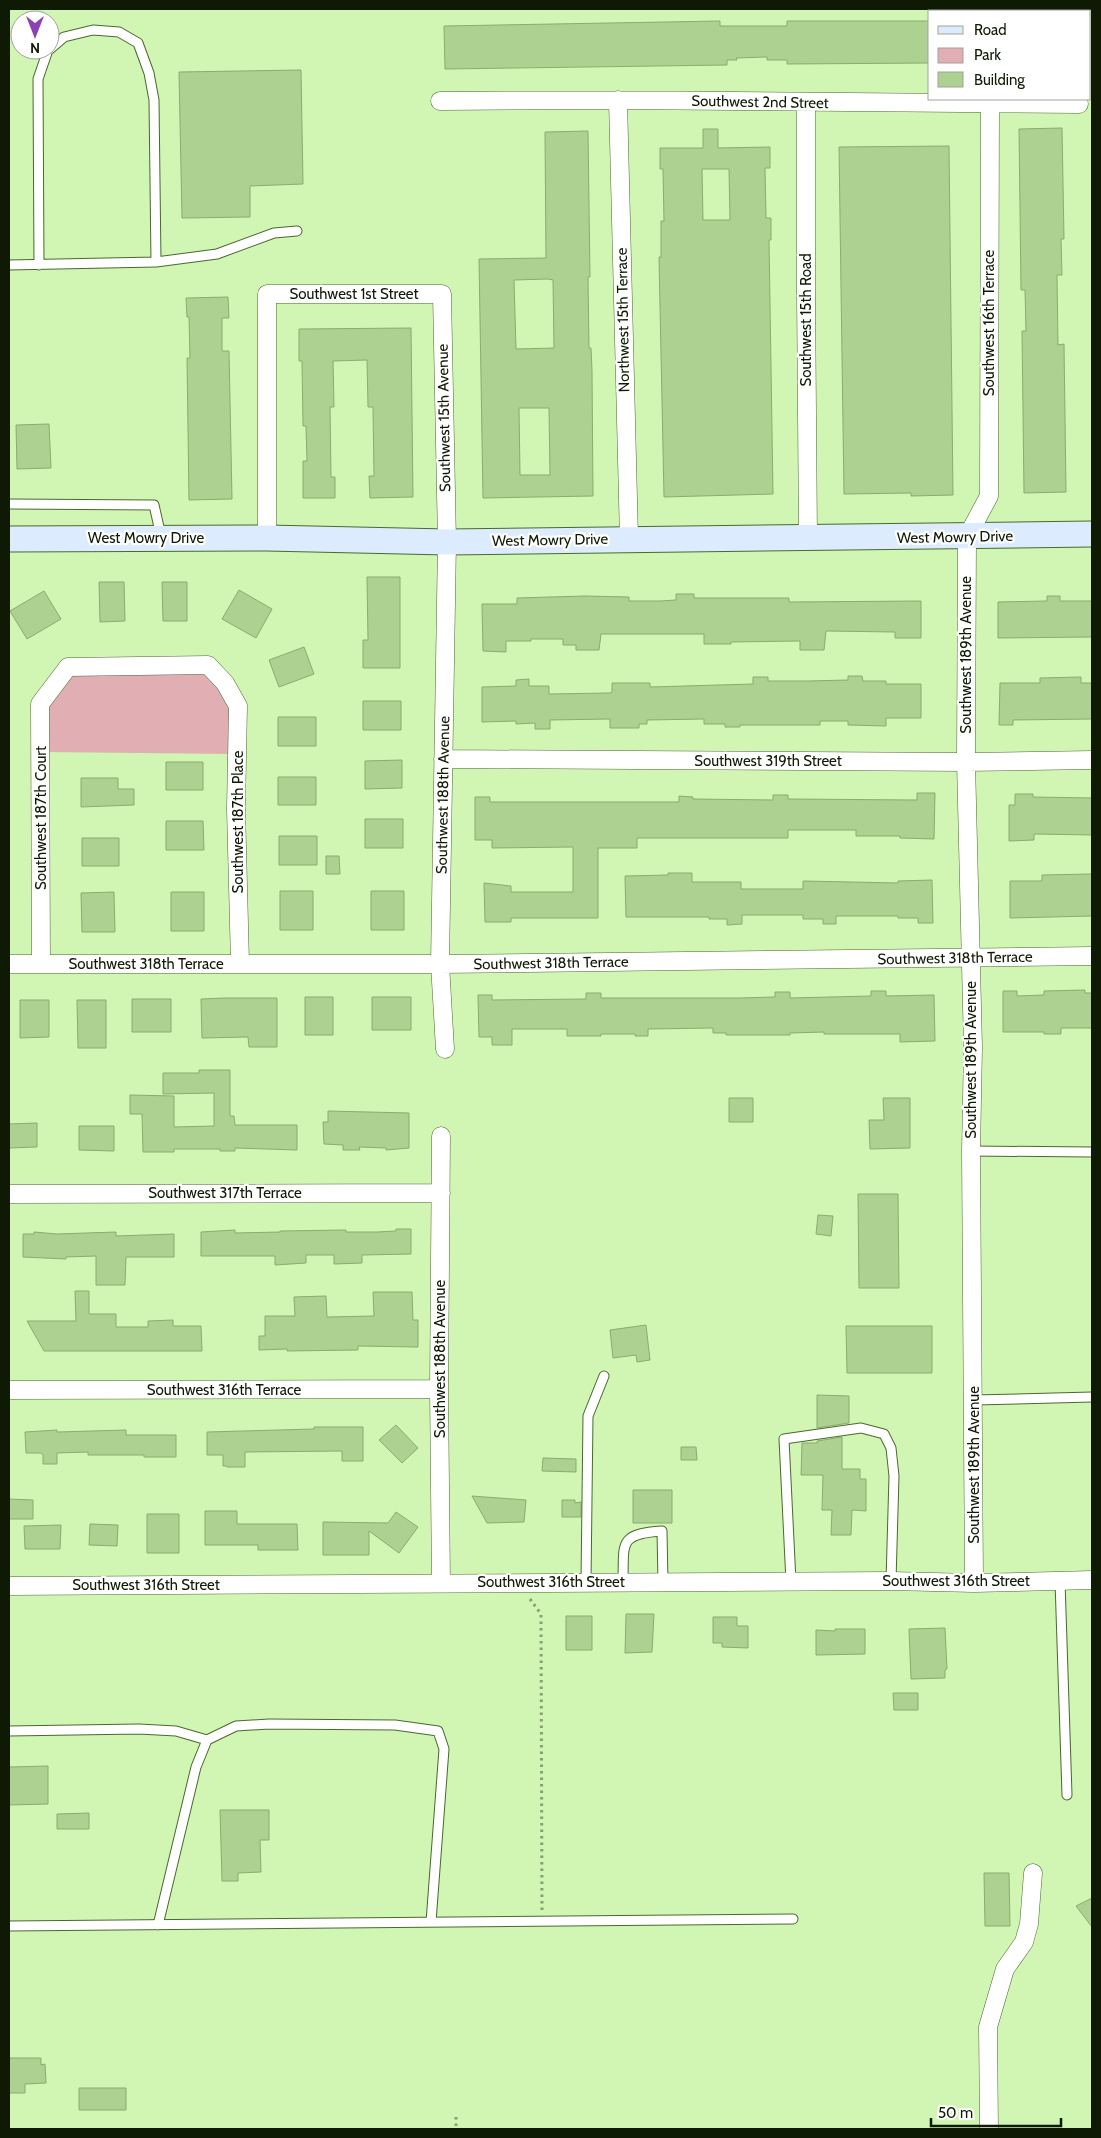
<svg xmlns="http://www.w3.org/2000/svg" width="1101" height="2138" font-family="Cabin,sans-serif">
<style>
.green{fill:#e0aeb3}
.building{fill:#add190;stroke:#8aac6e;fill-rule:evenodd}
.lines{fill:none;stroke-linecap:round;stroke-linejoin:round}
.lane-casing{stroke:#4a692d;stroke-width:11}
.street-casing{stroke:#4a692d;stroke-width:19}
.secondary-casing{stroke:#4a692d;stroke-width:27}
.path{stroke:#86a06f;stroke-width:3;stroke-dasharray:2.5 4;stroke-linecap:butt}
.lane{stroke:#fff;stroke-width:9}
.street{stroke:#fff;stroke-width:18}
.secondary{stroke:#dcecfe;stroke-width:25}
.labels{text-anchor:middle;stroke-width:4.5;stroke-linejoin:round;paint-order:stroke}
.street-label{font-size:15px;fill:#0e1a03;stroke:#fff}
</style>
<rect width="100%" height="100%" fill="#d1f5b3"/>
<!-- green -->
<path class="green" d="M207 668 236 707 235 754 43 752 44 705 69 669Z"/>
<!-- building -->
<path class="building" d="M720 21V26H787V21H930V63L787 64V60H767V57L736 58 737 60H727V65L445 69 444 26Z
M301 70 303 184 250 186V217L182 218 179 72Z
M1062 128 1064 239H1061L1062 275H1057L1058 345 1064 344 1066 492 1024 493 1022 331H1026L1025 290H1021L1019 129Z
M703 129H718V148L770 147V168H765L766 218H771V240H769L773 494 664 497 659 257H661V221H664L663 169H660V148H703ZM702 169H729L730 220H703Z
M588 131 590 277H588L589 348H591L592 370 593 496 483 498 479 259 546 258 545 132ZM548 279 553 280 554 348 516 349 514 280ZM519 408H549L550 475H520Z
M949 146 953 495 911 496V493L844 494 839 147Z
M228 297 229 318H222V351H229L232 499 189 500 187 358H190L189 317H187L186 298Z
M411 328 413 497 370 498 369 476H374L373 407H368L367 360 333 361 334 407H330L331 477H335V498H303V461H307L306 426H303L302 361H299V329Z
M49 424 51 468 17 469 16 425Z
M367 577H400V668H363V640H368Z
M99 582H124L125 621 100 622Z
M162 582H187V621H163Z
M239 590 272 609 256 638 222 619Z
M44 591 61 619 27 639 10 611Z
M676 594H694V598H789V602L921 601V638H895V632L826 631 824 650H800V641L731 642V644H704V634H601L599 650H576V645H563V639H531V641H506V652L483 651 482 604H517V598L585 596 629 597V601H660L676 600Z
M1047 596H1060V601H1092V637L998 638V602L1047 601Z
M304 647 314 674 279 687 269 660Z
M848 676H862L863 681H886V684H921V718H886V726L848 725V721H820V725H740V727H725V724H704V719L647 720V724H639V728H610V719L550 720V729H535V723L516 724V721L482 722V687L516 686V680L529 679V686H549V694L610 693 612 692V683H650V687L753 684V677H768V681H808L848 680Z
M1081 677V683H1092V719L1013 720V725H999L1000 683H1040V678Z
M363 701H401V730H363Z
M278 717H316V746H278Z
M402 760V788L365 789V761Z
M166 762H203V790H166Z
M278 777H316V805H278Z
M81 778H118V789H134V805L81 807Z
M917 793H935L934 839 900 838V836H856V830H788V838H637V848H598V918H511V922H485L484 883 511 886V892H573V847L492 848V840H475V797H490V802H679V796L693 797V799L773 800V795H788V799L917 800Z
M1015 794H1033V797L1092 798V835L1034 834V840L1009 841V805H1015Z
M365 819H403V848H365Z
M166 821H203L204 850H166Z
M279 836H317V865H279Z
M82 838H119V866H82Z
M326 856H339L340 874H326Z
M668 873H692V882H741V889H803V881L898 883V881L932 880 933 923H918V918H898V916H836V924H823V919H803V915H742V924L727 925V919H709V917H626L625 876 668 875Z
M1092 874V916L1010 918V881H1042V875Z
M280 891H313V930H280Z
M371 891H404V930H371Z
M114 892 115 932H82L81 893Z
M171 892H204V931H171Z
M1085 990V993H1092V1028H1061V1034H1044V1032H1003V991H1017V996L1044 995V991Z
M871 991H886V996L934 995 935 1041 900 1042V1034H824V1032L790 1033V1035H726V1033H713V1028L648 1029V1036H635V1034H601V1036H567V1029H512V1045H492V1037H479L478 995H492V1000L586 999V993H601V998H739L775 997V992H790V998L871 996Z
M305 997H333V1035H305Z
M372 997H411V1030H372Z
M225 998H277V1047H249L248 1037 202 1038 201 999Z
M132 999H171V1032H132Z
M20 1000H49V1037L20 1038Z
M77 1000H106V1048H78Z
M199 1070H230V1116H234L235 1125H297V1150L235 1148V1151H220V1149H174V1152H143L142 1114H130V1095L174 1096V1127L214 1126V1093L163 1094V1073H199Z
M729 1098H753V1122H729Z
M883 1098H910V1148L870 1149 869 1120H884Z
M328 1111 409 1113V1148L386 1150V1148L359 1147 360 1150H343V1145L324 1144 323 1122H328Z
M37 1123V1147L9 1148V1124Z
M79 1126H114V1151L79 1150Z
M858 1194H898L899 1288H859Z
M818 1215 833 1216 831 1236 816 1234Z
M396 1229H411V1254L362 1255V1263L334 1264V1255H306V1263L275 1265V1256H201V1232L235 1230V1233L280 1232V1231L346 1230V1232H377L396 1231Z
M34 1232 57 1234 116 1232V1236L174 1234V1257H126L125 1285H96V1256L66 1257V1259L23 1257V1234H34Z
M75 1291H89V1314H116V1327H148V1321L173 1320V1326H201L202 1351H44L27 1321H76Z
M373 1292H412L413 1320H418V1347L358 1346V1350L287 1351V1349L259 1350V1336H265V1316H295L294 1297 326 1296 327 1317 374 1316Z
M646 1325 650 1360 637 1362 636 1355 613 1358 610 1330Z
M846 1326H932V1373H847Z
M817 1395 849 1396V1423L817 1428Z
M396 1425 418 1448 402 1463 379 1440Z
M314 1427H363V1461H342V1451L245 1452V1467H227V1466H223V1455H207V1432L314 1429Z
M57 1430V1432L126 1430V1435H176V1457H144V1455H88V1452L57 1453V1464H43V1455L41 1453H26L25 1432Z
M842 1437V1469H860V1479H866V1511L852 1510 851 1535H831L832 1510H822L823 1475H801L802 1443H817V1441Z
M681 1447H696L697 1460H681Z
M543 1458 576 1459V1472L542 1471Z
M633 1490H672V1523H633Z
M472 1496 526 1500 524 1522 487 1523Z
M9 1499 33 1500V1519H9Z
M562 1500H575V1503L581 1502V1517H562Z
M205 1511H237V1524H297L298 1550H258V1545H205Z
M396 1512 418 1527 399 1553 369 1531V1555H323V1522L388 1523Z
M147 1514H179V1553H147Z
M90 1524 118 1525 117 1546 89 1545Z
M61 1525 60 1549H25L24 1526Z
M626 1614H654L652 1652 625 1653Z
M566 1616H592V1650H566Z
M713 1617H737V1626H748V1648L722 1647V1643H713Z
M945 1628 947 1669 945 1670V1678L911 1679 909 1629Z
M835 1629H865V1654L816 1655V1630L835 1631Z
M893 1693H918V1710H894Z
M48 1766V1804L9 1805V1767Z
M220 1810H269V1840H260L261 1872 238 1873V1881H222Z
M89 1813V1829H57V1814Z
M984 1873H1009L1010 1926H985Z
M1092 1898V1927L1076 1906Z
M9 2058H41V2065L45 2064 46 2083 25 2084V2093H9Z
M79 2088H126V2110H79Z"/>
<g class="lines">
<defs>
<path id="lane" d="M156 262 217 254 274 233 297 231
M9 265 156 262 154 100 149 73 138 43 119 32 93 30 64 37 50 49
M39 265 38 79 48 50
M9 504 154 505 161 536
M971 1151 1092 1152
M974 1400 1092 1397
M1060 1581 1067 1795
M586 1582 588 1416 604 1376
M623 1582C624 1543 618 1534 662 1531L663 1582
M791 1582 784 1439 861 1428 884 1434 891 1448 894 1476 891 1581
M9 1731 139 1729 176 1731 207 1740
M158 1925 196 1767 207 1740 236 1726 269 1724 395 1725 438 1731 444 1749 431 1922
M9 1926 793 1919"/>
<path id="street" d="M618 100 629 539
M440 101 618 100 1079 104
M806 103V291L808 538
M267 538V294H442L447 542 440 964 445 1049
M443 759 966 762 1092 760
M9 964H440L1092 956
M41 964 40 704 68 667 208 665 225 683 238 706 236 809 240 963
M441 1136 439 1389 441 1583
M9 1194 441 1193
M9 1390 439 1389
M974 1583 971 1151 973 1047 966 762 967 537 989 496 990 104
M9 1586 891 1581 974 1583 1092 1580
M989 2129 988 2027 1005 1969 1024 1942 1029 1924 1033 1873"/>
<path id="secondary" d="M9 539 267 538 447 542 1092 534"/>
</defs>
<!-- lane casing -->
<use href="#lane" class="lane-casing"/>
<!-- street casing -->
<use href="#street" class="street-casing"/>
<!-- secondary casing -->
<use href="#secondary" class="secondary-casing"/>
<!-- path -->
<path class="path" d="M530 1599 541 1614 542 1910
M456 2117V2129"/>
<!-- lane -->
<use href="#lane" class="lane"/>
<!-- street -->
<use href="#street" class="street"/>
<!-- secondary -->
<use href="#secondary" class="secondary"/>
</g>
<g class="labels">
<!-- street labels -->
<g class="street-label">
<text transform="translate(760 102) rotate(1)" y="5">Southwest 2nd Street</text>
<text x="354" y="299">Southwest 1st Street</text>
<text transform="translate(623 320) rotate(-91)" y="5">Northwest 15th Terrace</text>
<text transform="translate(806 320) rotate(-90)" y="5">Southwest 15th Road</text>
<text transform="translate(989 323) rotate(-90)" y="5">Southwest 16th Terrace</text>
<text transform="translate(444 418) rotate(-91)" y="5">Southwest 15th Avenue</text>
<text transform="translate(955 537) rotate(-1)" y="5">West Mowry Drive</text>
<text x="146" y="543">West Mowry Drive</text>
<text transform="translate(550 540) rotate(-1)" y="5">West Mowry Drive</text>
<text transform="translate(966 655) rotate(-90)" y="5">Southwest 189th Avenue</text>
<text x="768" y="766">Southwest 319th Street</text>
<text transform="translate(443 795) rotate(-89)" y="5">Southwest 188th Avenue</text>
<text transform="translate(41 818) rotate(-90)" y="5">Southwest 187th Court</text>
<text transform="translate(238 822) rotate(-90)" y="5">Southwest 187th Place</text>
<text transform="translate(955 958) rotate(-1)" y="5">Southwest 318th Terrace</text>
<text transform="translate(551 963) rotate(-1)" y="5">Southwest 318th Terrace</text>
<text x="146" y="969">Southwest 318th Terrace</text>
<text transform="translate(971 1060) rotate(-90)" y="5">Southwest 189th Avenue</text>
<text x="225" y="1198">Southwest 317th Terrace</text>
<text transform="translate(440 1359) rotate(-90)" y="5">Southwest 188th Avenue</text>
<text x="224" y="1395">Southwest 316th Terrace</text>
<text transform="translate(974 1465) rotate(-90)" y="5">Southwest 189th Avenue</text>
<text x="956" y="1586">Southwest 316th Street</text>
<text x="551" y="1587">Southwest 316th Street</text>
<text x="146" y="1590">Southwest 316th Street</text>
</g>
</g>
<!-- border -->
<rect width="1101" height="2138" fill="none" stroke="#0e1a03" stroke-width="20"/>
<!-- legend -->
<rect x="928" y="10" width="162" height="90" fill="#ffffff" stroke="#9fa39a"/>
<rect x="938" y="26" width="25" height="8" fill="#dcecfe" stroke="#9fa39a"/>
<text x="974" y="35" font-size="15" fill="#0e1a03">Road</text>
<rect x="938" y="48" width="25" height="15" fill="#e0aeb3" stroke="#9fa39a"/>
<text x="974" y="60" font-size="15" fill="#0e1a03">Park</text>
<rect x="938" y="72" width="25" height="15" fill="#add190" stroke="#9fa39a"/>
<text x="974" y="85" font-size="15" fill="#0e1a03">Building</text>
<!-- north arrow -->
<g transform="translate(35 35) rotate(180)"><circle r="24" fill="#ffffff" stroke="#9fa39a"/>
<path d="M0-4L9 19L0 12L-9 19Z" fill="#8c42b4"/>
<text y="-8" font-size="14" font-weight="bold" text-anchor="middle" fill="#0e1a03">N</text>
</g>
<!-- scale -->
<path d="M931 2118v8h130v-8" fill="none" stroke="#0e1a03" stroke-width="2.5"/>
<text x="938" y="2118" font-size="15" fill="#0e1a03" stroke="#ffffff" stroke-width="4" paint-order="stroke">50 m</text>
</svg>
